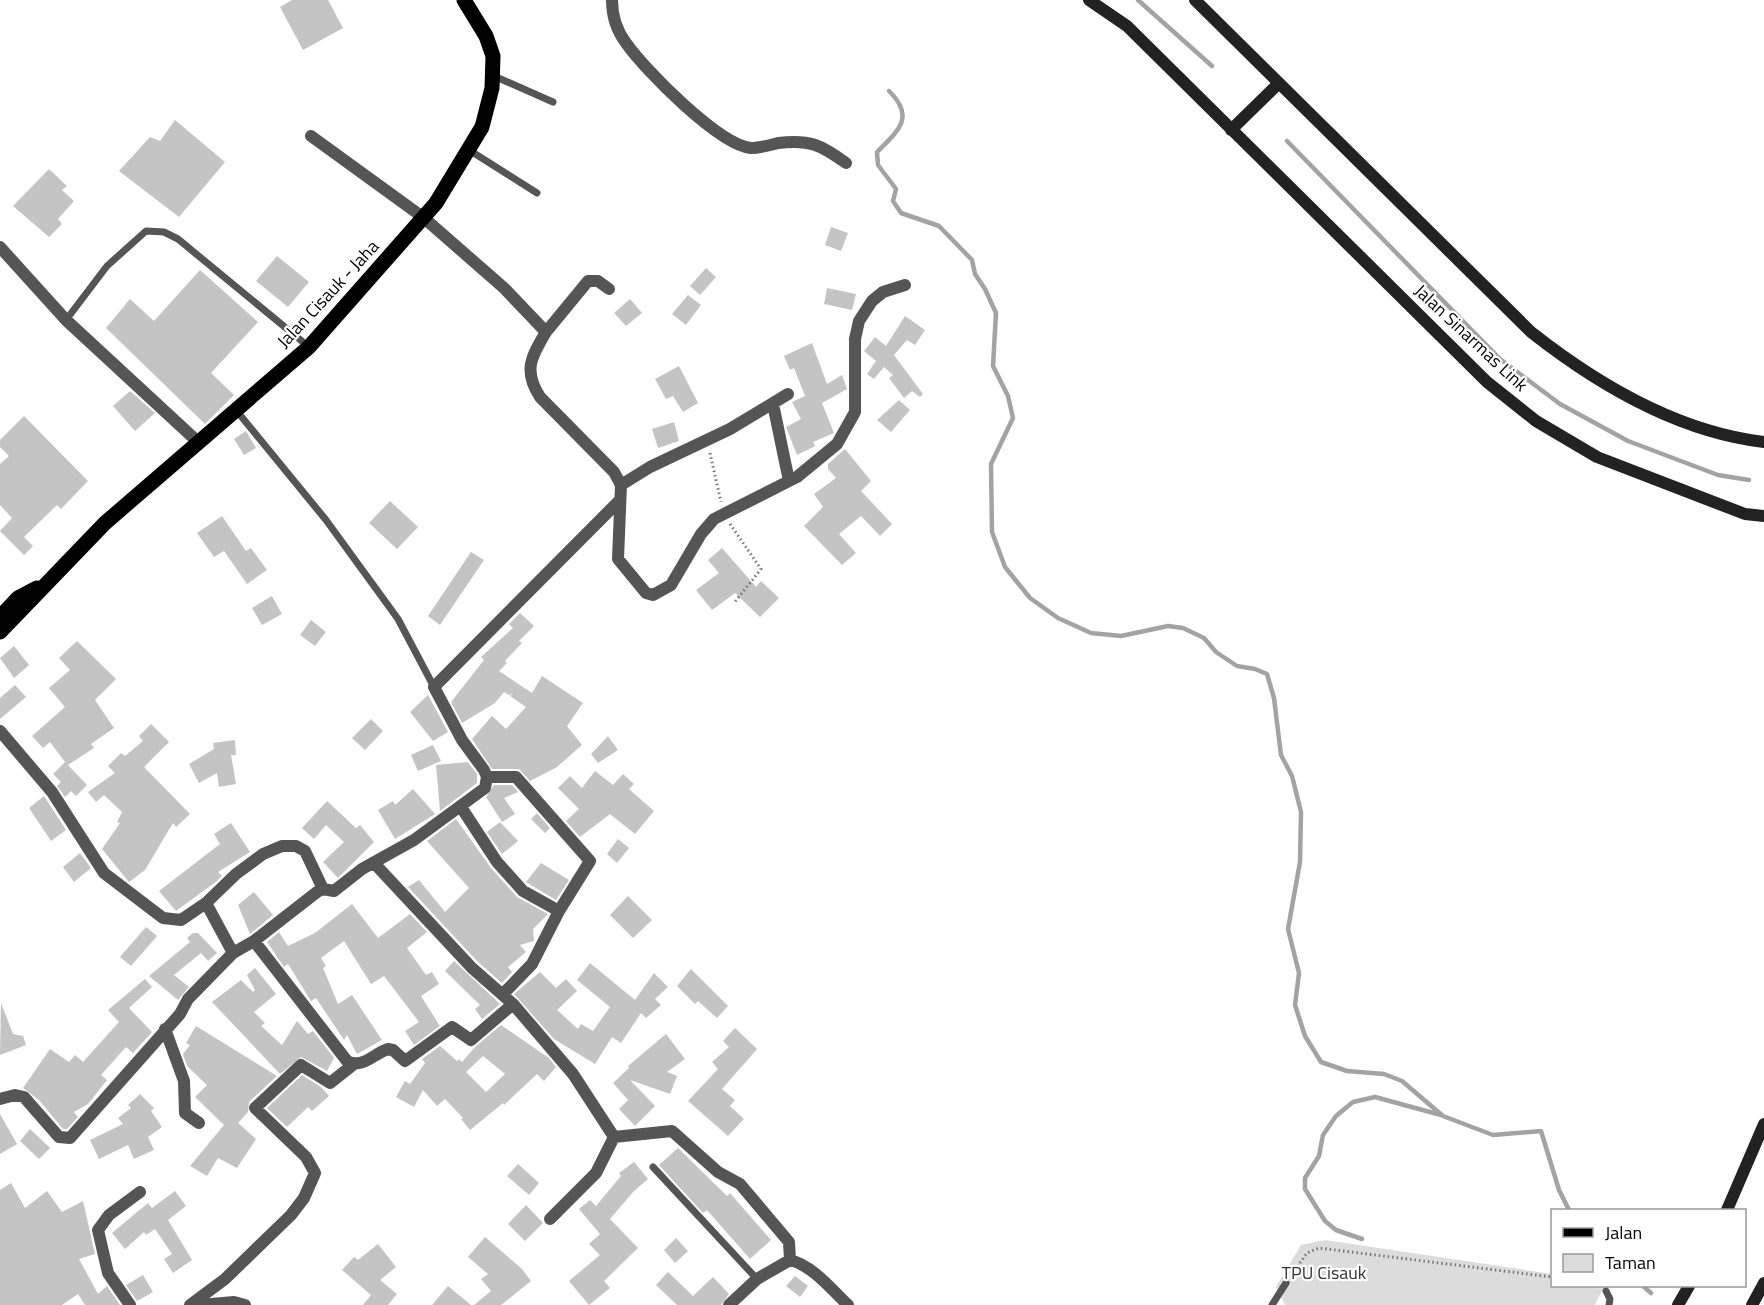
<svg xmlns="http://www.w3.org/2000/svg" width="1764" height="1305" font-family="'Titillium Web',sans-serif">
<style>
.green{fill:#dcdcdc}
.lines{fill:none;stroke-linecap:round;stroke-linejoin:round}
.stream{stroke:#a3a3a3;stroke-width:4.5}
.building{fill:#c4c4c4;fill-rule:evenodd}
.path{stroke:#777;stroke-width:3;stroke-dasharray:1.5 3;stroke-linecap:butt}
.lane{stroke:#555;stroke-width:7}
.street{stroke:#555;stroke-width:12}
.secondary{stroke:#222;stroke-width:12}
.primary{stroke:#000;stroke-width:15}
.labels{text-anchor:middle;stroke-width:4.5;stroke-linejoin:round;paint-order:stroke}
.street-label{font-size:18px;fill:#000;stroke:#fff}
.park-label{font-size:18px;fill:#333;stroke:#fff}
</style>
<rect width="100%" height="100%" fill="#fff"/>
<!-- green -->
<path class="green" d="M1325 1240 1552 1274V1286H1604L1595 1305H1285L1276 1287 1301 1245Z"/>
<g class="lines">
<!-- stream -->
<path class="stream" d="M1138 0 1212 66
M889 91C916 117 898 131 877 152L878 165 896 189 893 201 901 213 939 226 972 260 975 274 985 289 996 313 993 366 1008 396 1013 418 991 464 992 532 1005 567 1030 598 1058 618 1091 633 1121 636 1168 626 1183 628 1204 638 1216 652 1237 666 1255 669 1267 674 1274 698 1281 755 1292 776 1301 812 1300 862 1288 929 1299 973 1295 1005 1305 1036 1321 1062 1347 1071 1384 1074 1402 1081 1443 1116 1493 1135 1541 1131 1559 1190 1569 1210
M1287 141 1500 359 1560 404 1628 441 1718 475 1749 480
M1362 1239 1336 1230 1325 1221 1305 1189V1178L1319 1156 1323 1135 1336 1116 1353 1102 1375 1097 1441 1115
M1643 1286 1651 1293"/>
</g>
<!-- building -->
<path class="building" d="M292 0H328L343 28 303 50 280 7Z
M175 120 225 162 179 217 119 171 150 137 160 141Z
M49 169 67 186 62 190 74 201 58 219 62 224 49 237 13 206Z
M831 227 848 233 841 251 825 245Z
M277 256 309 282 288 307 256 281Z
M706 268 716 277 700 295 690 286Z
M200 270 258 322 211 373 234 395 205 424 106 328 130 299 154 321Z
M827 288 856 294 852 310 824 304Z
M688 295 701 305 686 325 672 314Z
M630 299 642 313 626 326 614 313Z
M905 316 925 330 915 345 907 340 894 355 923 394 920 397 912 391 904 398 889 378 893 375 884 367 874 379 867 374 876 361 864 351 875 337 886 346Z
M812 343 827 384 842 375 847 389 822 403 834 433 813 442 815 446 797 455 786 427 801 419 792 402 805 396 794 368 790 370 784 356Z
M679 366 698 403 683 412 673 396 666 399 655 379Z
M130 391 155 413 135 431 113 406Z
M899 400 910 410 891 432 877 420Z
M24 416 88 481 61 509 57 505 24 537 33 546 24 555 0 531 12 518 0 505V464L9 456 0 447V440Z
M674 422 679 441 658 448 652 429Z
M246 431 256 448 244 455 234 439Z
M845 449 871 481 861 491 892 524 880 536 861 516 839 534 856 553 842 565 804 526 823 507 814 494 836 478 828 469V464Z
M390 501 418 527 397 549 369 523Z
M222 516 246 551 251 548 267 570 247 584 224 551 214 557 197 533Z
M722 548 756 587 761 581 779 598 760 617 735 593 712 610 696 590 719 573 708 560Z
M471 552 484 560 440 625 428 616Z
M272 596 282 614 262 625 252 608Z
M520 613 534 626 519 641 522 643 505 661 507 663 499 671 532 693 542 676 583 703 567 726 582 745 557 767 530 781 519 769H492L472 739 492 716 506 729 526 707 510 696 513 693 509 695 504 692 495 703 462 723 451 702 484 660 481 657 513 628 509 624Z
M311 620 326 632 315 646 300 635Z
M77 641 116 679 95 700 114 728 91 744 94 748 68 765 87 785 76 796 71 791 65 797 57 786 61 782 53 774 65 762 50 742 43 748 32 736 65 707 49 688 70 670 59 658Z
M14 646 29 665 14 678 0 658Z
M15 685 26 697 0 719V698Z
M428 695 448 732 433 741 410 712Z
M371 719 383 731 365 750 352 738Z
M151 724 169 742 144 767 190 814 176 827 173 823 145 870 129 882 102 849 120 823 117 822 122 812 104 795 96 802 88 792 115 773 108 766 121 753 125 756 143 741 139 736Z
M608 736 618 750 598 763 591 754Z
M235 740 236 755H231L236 784 219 787 217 773 199 783 189 764 214 749 213 743Z
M433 745 441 761 418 771 411 755Z
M468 762 477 774V783L440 811 436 765Z
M595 771 613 785 623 774 634 784 629 789 654 811 635 834 610 814 580 837 566 821 579 809 558 788 570 776 582 788Z
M494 785H512L518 792 504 798 515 814 502 822 486 797Z
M413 789 435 814 395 839 378 810 393 801 395 805Z
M44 796 66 830 51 841 29 808Z
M327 801 356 828 360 825 374 842 338 878 323 862 344 842 326 825 314 839 302 828Z
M537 813 550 828 545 833 531 819Z
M456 819 491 868 517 897 548 914 533 929 534 941 520 945 526 952 508 967 512 972 502 983 478 962 408 887 419 880 445 912 469 888 427 841Z
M500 822 518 841 502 854 487 832Z
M231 823 250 852 218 872 222 876 217 881 176 911 159 891 220 844 214 834Z
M618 839 629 848 617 863 607 854Z
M80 853 91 868 74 882 63 867Z
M541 863 569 880 556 900 526 882Z
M254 892 273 915 250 934 238 905Z
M628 896 652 920 633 938 610 915Z
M352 904 378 938 410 914 427 932 407 948 426 975 432 972 439 984 421 996 440 1026 414 1045 405 1031 419 1022 384 976 371 984 344 941 321 958 326 966 323 968 338 1004 352 995 382 1040 357 1054 347 1035 344 1040 316 998 311 1001 288 964 284 967 267 942 279 932 288 946 315 933Z
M146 927 157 936 131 966 120 957Z
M193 933H198L217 953 208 961 201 953 174 975 189 987 178 1000 149 976 190 942 187 938Z
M454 961 500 1004 482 1019 475 1009 480 1005 445 971Z
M590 963 635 1000 654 973 668 987 655 999 661 1005 646 1018 641 1013 621 1043 612 1037 595 1064 554 1039 514 994 540 972 556 988 566 979 577 991 557 1010 578 1029 581 1024 593 1031 610 1007 577 980Z
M255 968 276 994 254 1012 265 1023 261 1026 282 1045 297 1021 308 1034 313 1031 334 1058 327 1071 301 1057 280 1074 212 1002 241 980 253 992 255 990 247 975Z
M691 969 728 1006 717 1018 698 1001 695 1004 677 986Z
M145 979 152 987 129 1008 152 1032 133 1053 126 1047 101 1075 107 1080 88 1104 74 1112 78 1117 67 1129H63L39 1100 23 1088 50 1049 69 1062 75 1055 83 1062 119 1022 108 1010Z
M1 1003 13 1034 23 1036 26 1045 0 1055Z
M501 1025 549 1058 556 1067 544 1081 537 1074 504 1105 503 1103 470 1130 461 1119 463 1118 445 1099 437 1106 423 1090 414 1107 396 1097 405 1081 410 1084 425 1063 422 1059 440 1046 457 1061 459 1059 462 1062 475 1047ZM483 1056 505 1074 486 1092 466 1072Z
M196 1026 277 1076 249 1102 248 1112 238 1123 256 1139 237 1168 218 1158 207 1176 190 1166 224 1125 195 1097 207 1085 187 1066 183 1054 190 1045 186 1043Z
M735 1028 757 1049 722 1089 735 1100 730 1106 744 1119 728 1136 688 1101 718 1069 712 1062 729 1047 723 1041Z
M666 1034 685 1059 667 1072 677 1076 670 1094 630 1080 655 1106 635 1126 619 1109 628 1100 613 1083 629 1068 628 1066Z
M302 1075 321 1087 329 1096 312 1111 308 1107 287 1127 267 1108Z
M140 1094 154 1108 151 1111 162 1127 148 1137 154 1150 134 1159 128 1145 99 1159 90 1140 123 1124 118 1118 131 1108 128 1105Z
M0 1114 17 1144 0 1154Z
M30 1129 50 1148 39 1159 20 1141Z
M678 1148 727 1196 730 1193 771 1240 750 1259 707 1210 703 1213 659 1165Z
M634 1162 648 1179 633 1192 610 1219 638 1248 604 1281 610 1288 589 1305 569 1281 600 1255 589 1244 600 1234 579 1209 590 1200 596 1206 621 1176 619 1173Z
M518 1164 539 1183 529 1195 507 1176Z
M11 1183 25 1208 47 1191 62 1212 83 1201 95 1254 79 1259 98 1294 107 1286 120 1305H85L78 1294 62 1305H0V1190Z
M175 1191 186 1206 168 1220 192 1260 173 1273 164 1259 172 1254 155 1229 146 1235 144 1232 125 1249 112 1233 148 1203 152 1208Z
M526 1205 543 1223 525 1241 508 1224Z
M485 1237 522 1269 531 1281 501 1305H474L491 1291 481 1279 488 1274 468 1257Z
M676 1238 688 1251 675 1263 664 1250Z
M378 1244 396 1267 380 1280 397 1294 388 1305H363L371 1295 342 1270 354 1257 358 1260Z
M668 1272 693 1296 713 1277 729 1294 721 1305H677L656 1285Z
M143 1275 153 1292 137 1301 126 1285Z
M795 1276 808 1286 800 1297 786 1286Z
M448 1286 471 1305H432Z"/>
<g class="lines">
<!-- path -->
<path class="path" d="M710 453 721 502
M730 524 761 569 734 603
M1292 1274 1307 1253 1319 1248 1552 1277"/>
<!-- lane -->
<path class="lane" d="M494 76 553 102
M469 150 537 193
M66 320 107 266 146 231 164 232 178 239 309 347
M236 410 326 520 398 619 434 687
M653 1167 757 1279
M1606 1291 1610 1299 1609 1305
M1272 1305 1286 1283"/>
<!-- street -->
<path class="street" d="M612 0C612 15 617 31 626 43 645 70 719 145 751 148 760 148 770 145 778 143 810 139 821 145 846 163
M311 136 424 218 504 288 546 332C531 357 523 371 540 397L614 472 621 485 618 559 646 593 653 595 671 585 701 534 714 519 797 477 837 444 855 412V339L859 321 872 301 883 292 905 285
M0 247 66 320 198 442
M546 332 588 281H598L609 289
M773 404 789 481
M621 485 650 467 730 429 788 394
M0 731 52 792 104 873 163 918 181 920 206 903 236 874 263 854 282 846H296L305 851 323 889
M487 777H516L590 861 559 911 532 964 504 993
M461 807 497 862 523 891 559 911
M374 863 472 968 513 1004 573 1074 614 1137 672 1131 718 1172 740 1184 789 1242 790 1260
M206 903 233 953
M254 941 347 1061C363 1069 373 1054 388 1049L393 1050 405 1061 452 1027 471 1040 513 1004
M165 1029 184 1081 185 1113 199 1123
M0 1099 15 1095 24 1097 59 1137 70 1138 180 1014 188 999 233 953 254 941 317 892 323 889 334 891 362 869 414 840 485 788 487 777 484 770 462 740 434 687 619 501
M550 1219 596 1173 614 1137
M130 1305 108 1273 98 1230 109 1215 140 1192
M190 1305 225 1279 291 1215 304 1198 315 1173 306 1157 255 1108 301 1065 330 1083 354 1064
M200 1305 234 1302 245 1305
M729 1305 757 1279 790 1260C812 1265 832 1290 848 1305"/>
<!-- secondary -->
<path class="secondary" d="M1089 0 1127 26 1487 382 1536 421 1597 457 1745 514 1764 516
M1195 0 1531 332C1597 384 1678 432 1764 442
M1231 130 1279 83
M1727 1210 1764 1124
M1678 1305 1689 1286
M1752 1305 1764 1283"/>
<!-- primary -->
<path class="primary" d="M0 617 18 598 37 588
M0 632 105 523 309 347 436 203 482 127 492 88 493 56 486 36 464 0"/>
</g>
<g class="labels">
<!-- street labels -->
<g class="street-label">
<text transform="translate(328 294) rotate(-47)" y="6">Jalan Cisauk - Jaha</text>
<text transform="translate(1471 338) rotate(43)" y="6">Jalan Sinarmas Link</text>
</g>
<!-- park labels -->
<g class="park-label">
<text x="1324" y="1279">TPU Cisauk</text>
</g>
</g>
<!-- legend -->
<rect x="1551" y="1209" width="195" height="78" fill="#ffffff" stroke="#999999" stroke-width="1.5"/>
<rect x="1563" y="1228" width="30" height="9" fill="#000000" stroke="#999999" stroke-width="1.5"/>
<text x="1605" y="1239" font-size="18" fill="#000000">Jalan</text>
<rect x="1563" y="1254" width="30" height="18" fill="#dcdcdc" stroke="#999999" stroke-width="1.5"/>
<text x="1605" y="1269" font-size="18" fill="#000000">Taman</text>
</svg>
